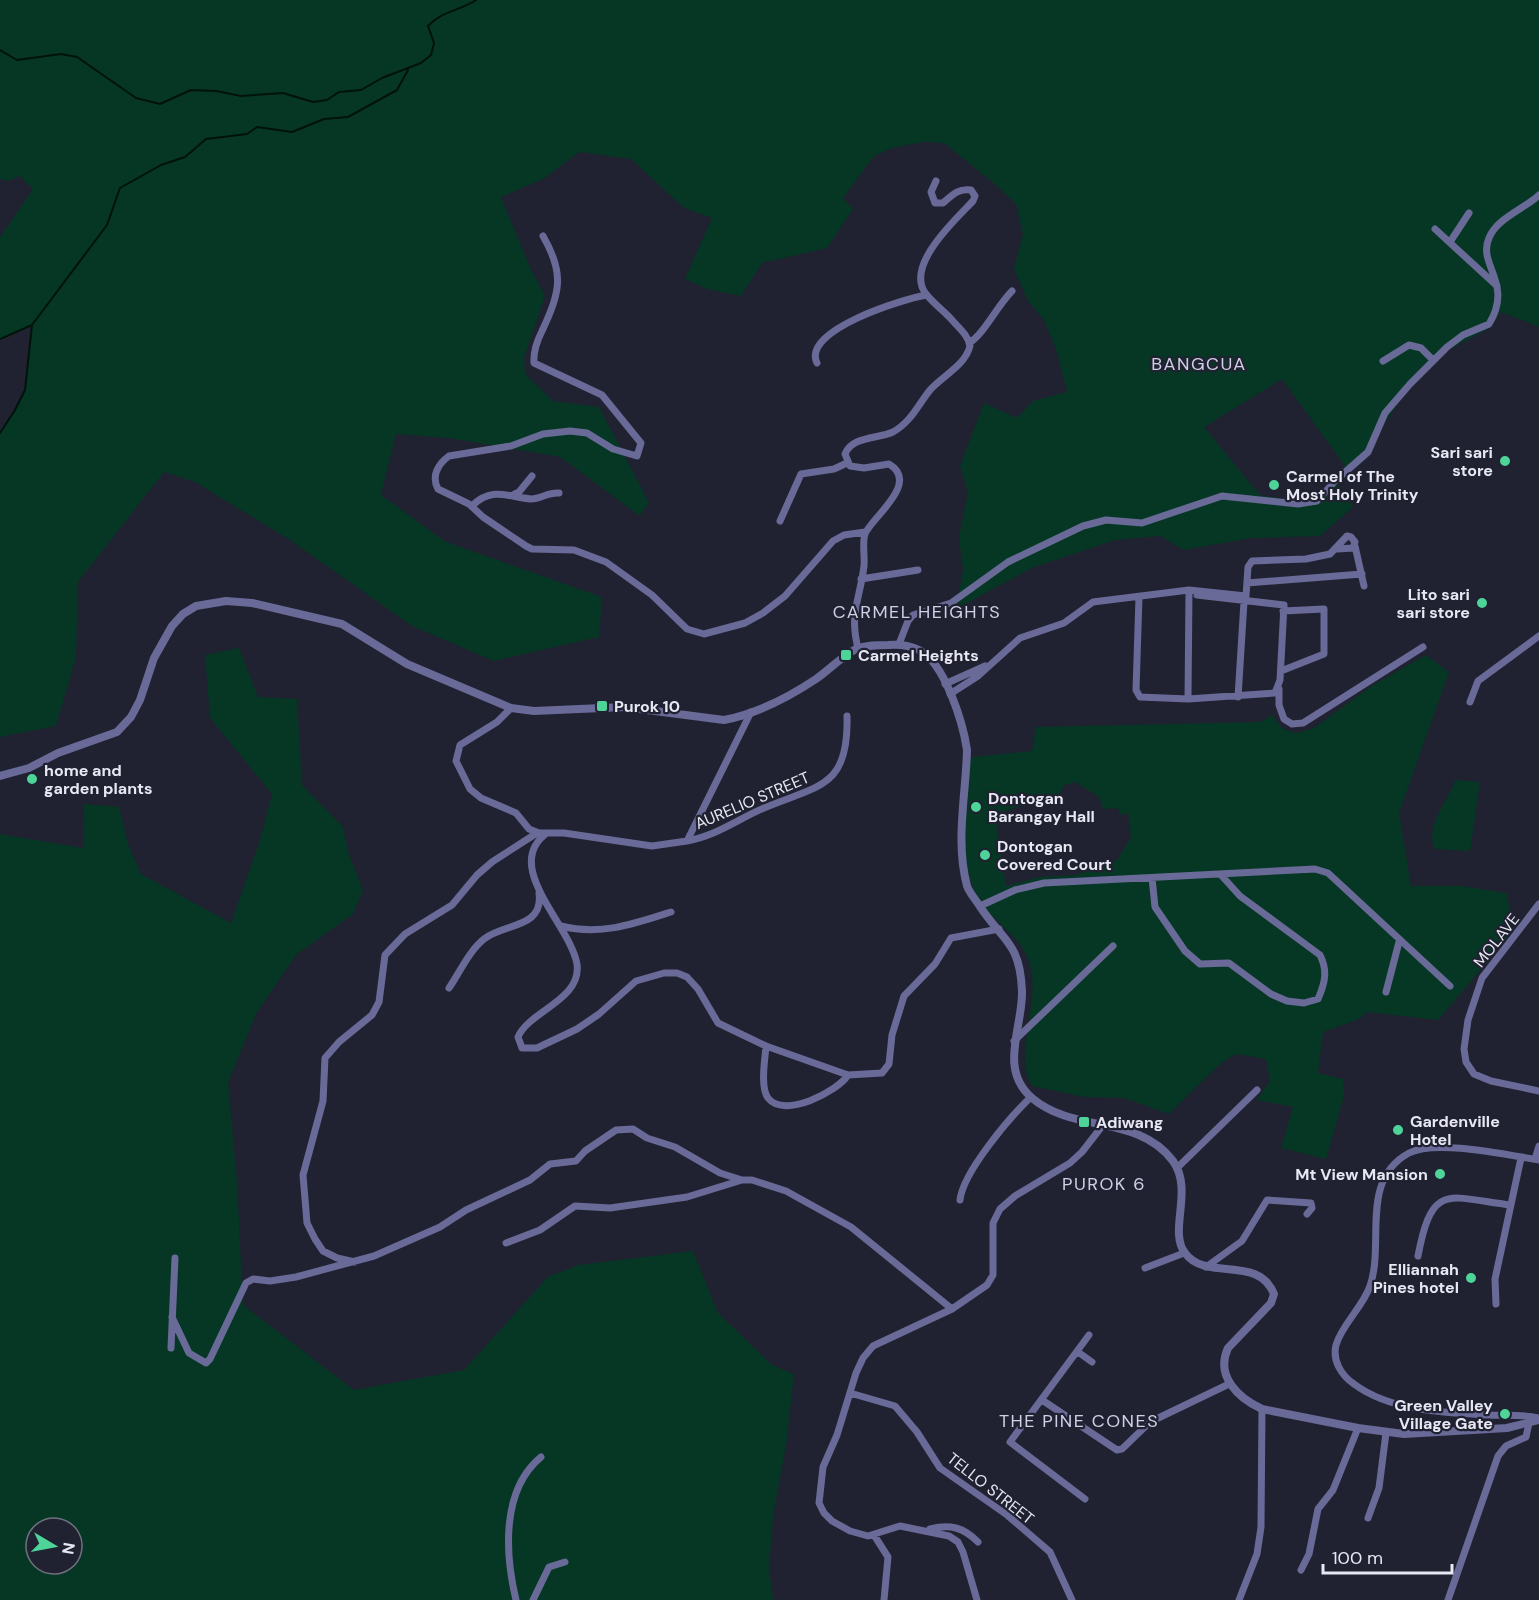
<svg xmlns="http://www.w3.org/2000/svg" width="1539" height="1600" font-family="'DM Sans',sans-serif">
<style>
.green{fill:#063724;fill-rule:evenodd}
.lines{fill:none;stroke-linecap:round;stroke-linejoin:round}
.stream{stroke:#001309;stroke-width:2}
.minor{stroke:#696a97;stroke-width:7}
.tertiary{stroke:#696a97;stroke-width:8}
.poi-dot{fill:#4ed399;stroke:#202131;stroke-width:2}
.labels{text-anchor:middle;stroke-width:4.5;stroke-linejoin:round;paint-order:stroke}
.poi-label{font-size:16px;font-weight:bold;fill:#e7e8f3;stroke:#202131;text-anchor:start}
.street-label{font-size:16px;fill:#e7e8f3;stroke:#202131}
.neighbourhood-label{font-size:18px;letter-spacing:1.5px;fill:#cfd0e6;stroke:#202131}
</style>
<rect width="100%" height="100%" fill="#202131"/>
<!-- green -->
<path class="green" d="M0 0H1539V327L1501 312 1490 328 1448 350 1412 386 1396 406 1360 462 1338 485 1353 507 1320 536 1251 538 1184 550 1160 536 1115 540 1032 568 956 609 963 570 959 537 968 492 960 466 984 403 1017 418 1033 401 1067 392 1056 349 1044 320 1028 301 1014 269 1023 234 1016 204 996 185 944 143 923 142 892 148 874 156 843 198 853 209 827 248 762 263 741 296 707 289 685 279 712 218 684 208 631 159 579 152 545 178 501 197 531 270 545 296 524 358 525 374 553 401 599 407 649 503 640 516 560 457 449 438 396 434 381 495 446 542 602 597 599 637 494 661 412 626 290 540 195 482 164 472 78 582 76 657 56 726 0 737V433L15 410 25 390 32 326 0 339V237L33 189 20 176 8 181 0 179ZM1282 379 1345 466 1313 499 1298 501 1260 495 1204 427Z
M239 648 258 697 297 699 302 785 343 827 349 855 363 890 353 914 296 955 257 1012 228 1082 237 1181 243 1305 354 1390 464 1370 548 1277 578 1265 693 1251 718 1313 772 1365 794 1374 786 1446 773 1515 769 1569 773 1600H0V834L83 848 84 804 119 807 128 844 141 874 231 923 260 840 272 794 210 718 205 655ZM36 1528H72V1564H36Z
M1426 655 1449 672 1399 813 1411 886H1461L1507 893 1510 912V935L1438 1020 1367 1012 1359 1019 1323 1032 1318 1073 1343 1079 1344 1096 1326 1159 1281 1148 1293 1107 1257 1100 1270 1081 1266 1059 1236 1054 1221 1063 1169 1114 1124 1098 1084 1097 1032 1086C1013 1054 1039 1008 1031 969 1026 941 1002 929 985 908 954 869 964 803 971 757L1032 751 1036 727 1261 722 1272 715 1283 729 1296 733 1314 728 1373 685ZM1075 782 1099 797 1103 809 1118 808 1120 815 1128 813 1131 837 1117 860 1076 875 1039 877 1006 886 995 814 1059 795 1064 785Z
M1455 780 1480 782 1470 851 1434 849C1426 821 1447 805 1455 780Z"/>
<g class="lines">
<!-- stream -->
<path class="stream" d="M0 50 17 60 61 54 77 57 136 98 160 104 191 90 216 91 241 96 283 93 313 102 327 100 339 92 361 90 382 78 421 63 431 55 434 43 428 26C441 11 460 11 476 0
M0 339 32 325 107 225 120 188 161 165 185 157 206 139 247 134 257 127 292 132 324 119 348 117 397 90 408 70
M0 433 15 410 25 390 32 325"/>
<!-- minor -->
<path class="minor" d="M1435 229 1497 286
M543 236C565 274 560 292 542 331 537 341 533 351 534 363L602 395 641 443 637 456 613 449 587 433 570 431 543 434 511 446 449 456C438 464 431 476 438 489L469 504 483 517 526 546 532 549 574 550 606 562 652 595 687 629 704 634 745 623 763 613 785 596 833 541 844 535 865 532
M1450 242 1469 213
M969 343C984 334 997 306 1012 291
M1383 361 1409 345 1421 348 1433 360
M817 363C801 330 904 299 926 295
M513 495 519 492 532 476
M472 506C491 486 508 497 531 499 541 499 548 492 559 493
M780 521 801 474 834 469 847 463
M1355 546 1364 586
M861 579 918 570
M1247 583 1362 574
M1139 597 1136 690 1140 697 1188 699 1275 693 1280 680 1284 605 1197 595
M899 644 908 621 913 615 951 603 1008 562 1083 526 1106 520 1142 523 1222 496 1298 504 1317 501 1335 481 1368 452 1385 413 1410 384 1447 347 1463 335 1489 324C1514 283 1477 265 1489 238 1497 218 1524 209 1539 195
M858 648C849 614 860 599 864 566 865 556 862 543 865 534 871 518 921 483 889 464L864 468 850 466 845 454C852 436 878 439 893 432 911 422 918 405 930 390 942 376 965 366 970 346 968 335 959 328 952 320 944 311 933 303 926 294 904 266 956 219 973 201L975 196 971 190C958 188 952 195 943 203H935L931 192 936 181
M1281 671 1324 654V609L1283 611
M945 684 985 666
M1279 689V705L1284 719 1292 724 1303 723 1423 647
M950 694 978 676 1020 638 1064 623 1093 602 1189 590 1246 596 1248 567 1252 561 1306 559 1330 554 1347 536 1351 537 1355 542 1353 548 1337 549
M1238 697 1244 602
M1188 699 1189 590
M1470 702 1478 681 1539 636
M511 708 497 722 460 745 456 761 470 789 481 798 516 813 529 829 539 833
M547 833C501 866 570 924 577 964 582 1000 529 1011 518 1037L522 1048H537L577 1029 599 1014 636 981 664 973H677L687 977 698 989 718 1023 766 1046C765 1059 760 1087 768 1098 784 1119 837 1092 848 1075
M687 841C716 836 738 819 764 808 819 785 849 788 847 716
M1152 878 1155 907 1185 951 1200 964 1229 963 1271 994 1287 1001 1304 1003 1318 999C1325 983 1328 971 1320 955L1240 896 1221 875
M1539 904 1482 978 1468 1020 1464 1049 1466 1062 1474 1074 1491 1081 1539 1091
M980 906 1015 890 1044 883 1315 869 1328 873 1450 986
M561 926C600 936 634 924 671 912
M449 988C460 972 469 951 484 939 503 923 544 929 539 893
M1386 992 1399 942
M1014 1041 1113 946
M766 1046 848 1075 882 1073 889 1064 892 1035 904 996 935 964 951 938 999 929
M1535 1159 1539 1146
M1539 1160C1507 1155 1436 1139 1409 1153 1359 1180 1385 1243 1370 1286 1363 1307 1342 1324 1336 1345 1332 1361 1342 1376 1354 1384 1390 1411 1445 1413 1489 1415 1506 1416 1523 1414 1539 1418
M1177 1168 1257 1090
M960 1200C963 1172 1010 1117 1031 1097
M506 1243 540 1230 575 1206 610 1208 687 1197 742 1180H752L786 1191 851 1227 952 1309
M1418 1256C1432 1182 1447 1197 1511 1205
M355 1262 337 1258 323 1251 315 1239 307 1223 303 1175 323 1101 325 1058 339 1042 372 1015 379 1002 385 955 405 934 452 905 477 875 492 862 537 833H564L652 846 687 841 751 712
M1206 1267 1242 1241 1267 1200 1311 1203 1312 1208 1307 1214
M1145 1268 1184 1253
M1496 1304 1495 1279 1521 1158
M172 1317 189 1353 206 1363 210 1359 246 1283 253 1279 270 1281 296 1277 374 1256 440 1227 466 1210 530 1180 550 1164 576 1161 585 1151 616 1130 633 1129 647 1138 675 1147 720 1173 742 1180
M171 1348 175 1258
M1078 1352 1092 1362
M850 1393 895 1406 917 1432 940 1468 1007 1515 1050 1552 1072 1600
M1042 1400 1117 1450 1122 1449 1150 1422 1229 1384
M1085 1499 1010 1442 1089 1335
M1368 1518 1379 1488 1386 1433
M930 1529C950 1524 963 1527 978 1542
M874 1535 888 1557 884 1600
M1301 1570 1309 1554 1318 1509 1333 1490 1358 1428
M516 1600C505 1554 501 1490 541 1457
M533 1600 549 1567 565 1562
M977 1600 963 1552 958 1542 949 1536 900 1526 868 1536 850 1531 832 1521 824 1513 819 1503 823 1467 837 1435 856 1373 863 1358 873 1346 952 1309 987 1285 993 1275V1223L1000 1209 1015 1196 1070 1163 1082 1152 1103 1125
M1239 1600 1257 1554 1261 1527 1262 1409
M1448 1600 1498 1456 1506 1446 1526 1437 1529 1423"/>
<!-- tertiary -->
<path class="tertiary" d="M0 776 29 768 58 753 117 732 131 717 140 700 154 658 172 626 183 614 196 606 226 601 252 603 342 624 407 664 511 708 534 711 624 707 724 720C756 714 789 697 816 679 829 670 841 657 856 649 866 645 877 645 888 645 898 644 909 645 919 650 945 663 963 723 967 750 966 795 955 841 967 886 969 892 975 899 979 905 1002 941 1020 941 1022 991 1023 1027 998 1069 1032 1098 1074 1134 1138 1114 1173 1161 1194 1190 1168 1231 1185 1253 1206 1282 1258 1254 1274 1294L1271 1303 1228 1348C1215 1376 1238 1398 1262 1409L1358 1428 1404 1434 1507 1428 1539 1420"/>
</g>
<!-- markers -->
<g class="poi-dot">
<circle cx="1505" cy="461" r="6"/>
<circle cx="1274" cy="485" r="6"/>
<circle cx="1482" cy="603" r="6"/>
<rect x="840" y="649" width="12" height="12" rx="3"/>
<rect x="596" y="700" width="12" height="12" rx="3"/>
<circle cx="32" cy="779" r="6"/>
<circle cx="976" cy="807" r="6"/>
<circle cx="985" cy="855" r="6"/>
<rect x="1078" y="1116" width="12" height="12" rx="3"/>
<circle cx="1398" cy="1130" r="6"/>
<circle cx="1440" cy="1174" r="6"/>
<circle cx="1471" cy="1278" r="6"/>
<circle cx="1505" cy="1414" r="6"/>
</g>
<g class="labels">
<!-- poi labels -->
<g class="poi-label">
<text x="1493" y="458" text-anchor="end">Sari sari<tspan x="1493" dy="18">store</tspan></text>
<text x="1286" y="482">Carmel of The<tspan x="1286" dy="18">Most Holy Trinity</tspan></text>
<text x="1470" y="600" text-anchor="end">Lito sari<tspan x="1470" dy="18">sari store</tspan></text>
<text x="858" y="661">Carmel Heights</text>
<text x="614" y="712">Purok 10</text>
<text x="44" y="776">home and<tspan x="44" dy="18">garden plants</tspan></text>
<text x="988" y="804">Dontogan<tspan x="988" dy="18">Barangay Hall</tspan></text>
<text x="997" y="852">Dontogan<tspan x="997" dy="18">Covered Court</tspan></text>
<text x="1410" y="1127">Gardenville<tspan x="1410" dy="18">Hotel</tspan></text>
<text x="1096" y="1128">Adiwang</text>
<text x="1428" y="1180" text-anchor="end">Mt View Mansion</text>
<text x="1459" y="1275" text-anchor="end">Elliannah<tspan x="1459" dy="18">Pines hotel</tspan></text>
<text x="1493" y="1411" text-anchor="end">Green Valley<tspan x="1493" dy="18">Village Gate</tspan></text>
</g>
<!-- street labels -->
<g class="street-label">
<text transform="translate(752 800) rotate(-23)" y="6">AURELIO STREET</text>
<text transform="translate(1496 940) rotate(-52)" y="6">MOLAVE</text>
<text transform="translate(991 1488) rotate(38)" y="6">TELLO STREET</text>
</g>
<!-- neighbourhood labels -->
<g class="neighbourhood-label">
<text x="1199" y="370">BANGCUA</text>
<text x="917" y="618">CARMEL HEIGHTS</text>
<text x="1104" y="1190">PUROK 6</text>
<text x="1079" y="1427">THE PINE CONES</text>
</g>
</g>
<!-- north arrow -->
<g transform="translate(54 1546) rotate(100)"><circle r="28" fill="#202131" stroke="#70717f" stroke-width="1.5"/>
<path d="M0-4.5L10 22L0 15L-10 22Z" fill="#4ed399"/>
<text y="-9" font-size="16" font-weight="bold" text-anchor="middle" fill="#e7e8f3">N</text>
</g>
<!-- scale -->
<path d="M1323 1564v9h129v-9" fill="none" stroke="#e7e8f3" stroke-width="3"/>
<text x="1332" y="1564" font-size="18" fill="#e7e8f3" stroke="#202131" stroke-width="4.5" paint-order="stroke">100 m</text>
</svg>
